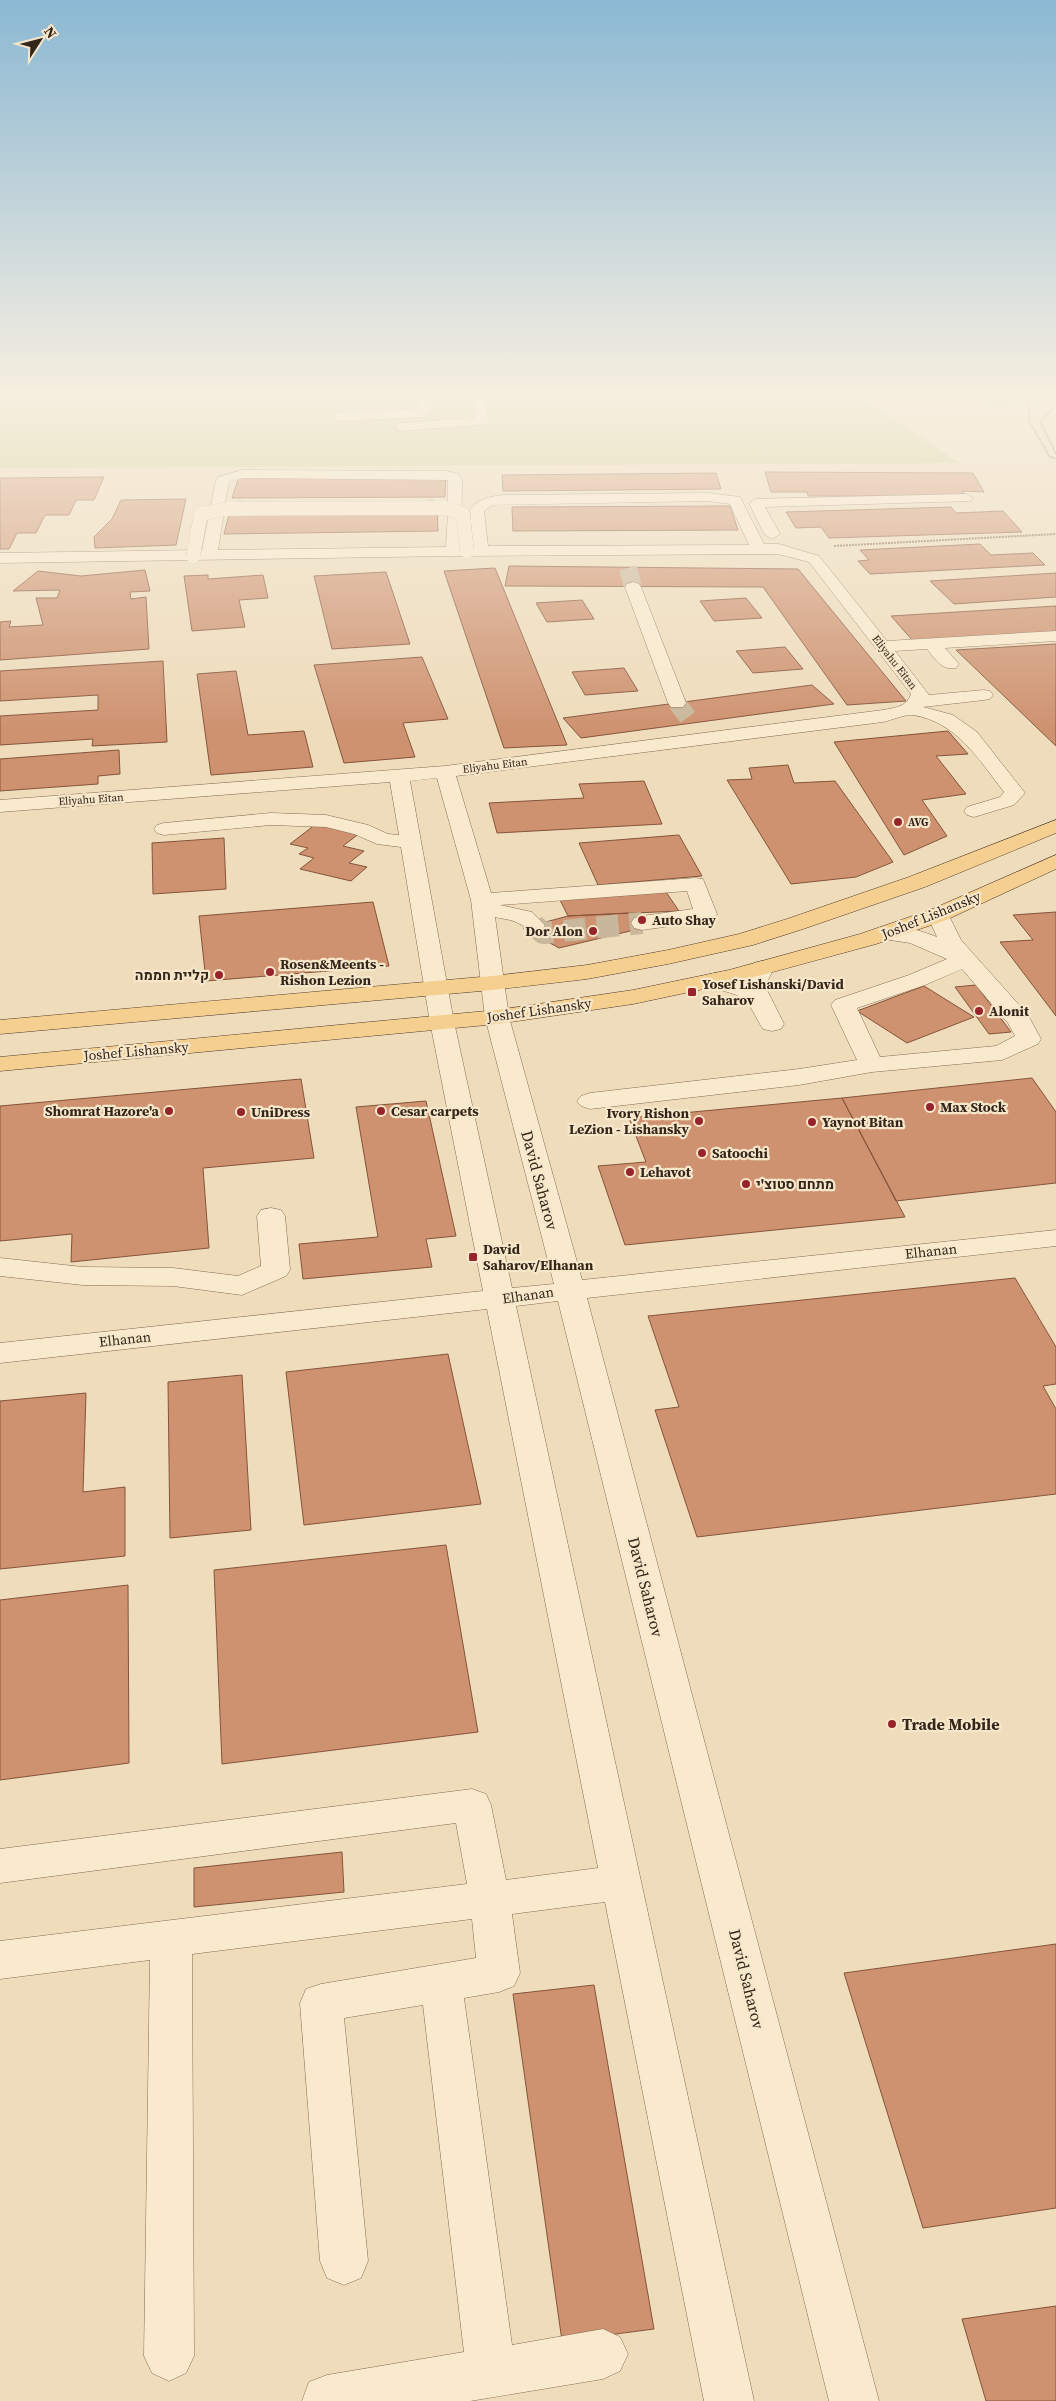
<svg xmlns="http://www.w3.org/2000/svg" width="1056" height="2401" font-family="'Source Serif 4',Heebo,serif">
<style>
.green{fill:#c8cc8f}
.building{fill:#ce9270;stroke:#85543a}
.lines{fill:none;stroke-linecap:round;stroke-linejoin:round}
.minor-tunnel-far1{stroke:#c9b79b;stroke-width:18;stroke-dasharray:18 9;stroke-linecap:butt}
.minor-tunnel{stroke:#c9b79b;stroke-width:22;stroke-dasharray:22 11;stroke-linecap:butt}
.minor-casing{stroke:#856c55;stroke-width:1}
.major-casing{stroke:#533b2a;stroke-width:1}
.path{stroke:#856c55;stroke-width:2;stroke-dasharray:2 1;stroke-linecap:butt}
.minor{fill:#f9eace;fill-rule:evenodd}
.major{fill:#f4cf90;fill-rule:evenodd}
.minor-bridge-casing{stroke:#856c55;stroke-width:14;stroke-linecap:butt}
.minor-bridge{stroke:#f9eace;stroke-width:14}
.poi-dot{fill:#96242b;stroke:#f6e7cb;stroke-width:2}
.labels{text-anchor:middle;stroke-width:4.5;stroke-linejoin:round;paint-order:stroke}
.far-street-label{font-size:11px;fill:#34251a;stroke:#f6e7cb}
.far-poi-label{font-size:11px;font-weight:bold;fill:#34251a;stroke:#f6e7cb;text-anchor:start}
.street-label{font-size:14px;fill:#34251a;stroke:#f6e7cb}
.poi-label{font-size:14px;font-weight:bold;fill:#34251a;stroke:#f6e7cb;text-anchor:start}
.near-street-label{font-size:16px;fill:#34251a;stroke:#f6e7cb}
.near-poi-label{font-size:16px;font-weight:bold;fill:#34251a;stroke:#f6e7cb;text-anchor:start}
</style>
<rect width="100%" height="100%" fill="#eedcbb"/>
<!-- green -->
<path class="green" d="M0 394H856L959 463 0 468Z
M959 394H1056V401L1000 408Z"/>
<!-- building -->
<path class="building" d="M765 472 973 473 984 492 962 491 965 496H808L807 492H771Z
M716 473 721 489 503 491 502 475Z
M239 476H446L445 497 232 498Z
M104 477 94 500H76L69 515H45L36 533H17L9 549H0V478Z
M186 499 176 545 95 548 94 537 112 519 121 500Z
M730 506 738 530 513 531 512 507Z
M951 507 956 513 1003 511 1022 532 829 538 821 527 796 528 786 512Z
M437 508 438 531 224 534 230 511Z
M980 544 991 555 1033 553 1045 565 870 574 858 561 869 560 860 550Z
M509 566 798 569 906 701 847 705 763 587 505 586Z
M495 568 567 745 504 748 444 571Z
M145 570 150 591 130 592 131 599 146 597 149 649 0 660V622L11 621 9 627 43 625 36 598H57L60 590 13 591 38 571 81 576Z
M386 572 410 644 332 649 314 576Z
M1056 573V597L954 604 930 581Z
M208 575V579L263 575 268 598 239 600 245 627 192 631 184 576Z
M746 598 762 618 714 621 700 601Z
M582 600 594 619 547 622 536 603Z
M1056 606V632L913 641 891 616Z
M1056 644V746L956 650Z
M785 647 803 669 753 673 736 651Z
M422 657 448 719 403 723 415 757 344 763 314 665Z
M163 661 167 742 92 746 93 739 0 745V716L98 710V695L0 701V671Z
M624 668 638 691 585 695 572 672Z
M236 671 248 735 304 731 313 767 211 775 197 674Z
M812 685 834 704 581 738 563 718Z
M948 731 968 754 936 756 966 794 922 800 947 836 904 855 834 742Z
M119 750 120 774 98 776V784L0 791V759Z
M788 765 794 783 835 781 893 862 856 877 791 884 727 780 752 779 749 768Z
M644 781 662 824 497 833 489 803 584 798 579 784Z
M316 824 360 833 343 846 364 851 349 863 367 867 351 881 300 869 314 858 299 854 308 848 290 844Z
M679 835 702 876 598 885 579 843Z
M224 838 226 889 153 894 152 843Z
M666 892 679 911 568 916 559 898Z
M373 902 389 966 206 981 199 916Z
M1056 912V1016L1000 942 1033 940 1013 915Z
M628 913 647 927 559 948 523 928 568 916Z
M976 985 1011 1032 989 1034 955 987Z
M924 986 974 1017 907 1043 857 1011Z
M1032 1078 1056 1112V1183L896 1201 842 1098Z
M301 1079 314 1158 203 1168 209 1248 71 1262 72 1234 0 1241V1106Z
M842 1098 905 1217 625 1245 598 1166 646 1162 629 1118Z
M426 1101 456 1236 426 1239 432 1267 303 1279 299 1244 378 1237 356 1107Z
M1015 1278 1056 1347V1384L1043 1386 1056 1409V1494L697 1537 655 1410 679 1407 648 1316Z
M448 1354 481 1504 304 1525 286 1372Z
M242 1375 251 1530 170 1538 168 1382Z
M86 1393 83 1492 125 1487V1556L0 1569V1401Z
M446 1545 478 1732 222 1764 214 1570Z
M128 1585 129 1763 0 1780V1600Z
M342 1852 344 1892 194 1907V1868Z
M1056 1944V2208L923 2228 844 1973Z
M594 1985 654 2329 562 2341 513 1994Z
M1056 2306V2401H986L962 2319Z"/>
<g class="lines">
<!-- minor-tunnel-far1 -->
<path class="minor-tunnel-far1" d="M628 568 633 587
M677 703 692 723"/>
<!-- minor-tunnel -->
<path class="minor-tunnel" d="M534 925 543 933 642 923"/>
<defs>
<path id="minor" d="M420 394H443L441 397 432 398 430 413 424 417 338 421 332 417 338 413 418 409Z
M471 394H483L489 421 488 424 401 431 394 427 401 423 476 418Z
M242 470 446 471 458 474 462 480 461 546H473L470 510C479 498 489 497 503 495L708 493 740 497 764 544H779L819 556 887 641 1056 631V641L945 648 959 664 956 668C942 671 935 659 927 649L895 651 929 695 984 690 990 691 993 695 990 699 984 700 923 707 953 715 977 732 1025 793 1014 805 974 817 967 815 964 811 967 807 1000 797 1004 792C979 760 957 722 913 715 905 714 892 720 883 722L456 776 491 893 695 878 703 879 717 914 714 919 706 921 642 930 634 928 631 923 634 918 642 916 693 909 687 891 500 905 532 912 545 925 542 930C529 933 527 927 516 922 510 919 502 919 495 917L509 1017 582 1280 1056 1230V1246L587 1298 879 2401H829L558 1301 516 1306 754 2401H704L605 1902 512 1914 520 1973 514 1986 499 1992 464 1998 512 2345 603 2329 620 2337 628 2354 620 2371 603 2379 470 2401H302L309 2382 327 2375 464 2352 423 2005 344 2018 368 2261 361 2278 344 2285 327 2278 320 2261 300 2003 306 1989 321 1984 476 1958 472 1919 192 1954 194 2356 186 2373 169 2381 152 2373 144 2356 150 1960 0 1979V1941L467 1884 456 1823 0 1883V1849L472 1789 486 1794 491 1805 506 1880 598 1868 487 1309 0 1363V1343L483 1291 430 1022 401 847 377 844 354 834 326 827 271 825 164 835 157 833 154 829 157 825 164 823 271 813 326 815 368 825 388 834 399 835 390 782 0 812V800L445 766 883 710C894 708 907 707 911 694L809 562 778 554 453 556 0 563V553L202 550 216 480 218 477ZM243 478 448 480V504L428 500 421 504 423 507 448 513 446 547 218 550 224 512 243 510 250 506 243 502 225 503 229 482ZM708 501 730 504 749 545 488 546 484 511 492 505ZM437 778 471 900 485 1017 554 1284 512 1288 454 1022 410 781Z
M966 494 973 498 971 501 765 507 780 534 772 539 764 534 749 503 756 499Z
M633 582 639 584 641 587 686 703 683 707H671L668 703 625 587 627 584Z
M938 908 946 910 961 940 1028 1015 1041 1039 1038 1044 1002 1060 872 1072 799 1085 590 1109 581 1106 577 1101 581 1096 590 1093 799 1069 857 1060 831 1005 835 1000 909 975 947 959 910 943 877 938 874 933 877 928C896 923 919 930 937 937L927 915 930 910ZM962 969 1008 1023 1015 1036 996 1046 880 1057 857 1008 925 985Z
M762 961 770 963 774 968 765 986 784 1024 781 1029 772 1031 763 1029C755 1017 752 1005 740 997 729 990 711 991 703 980L707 975 715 973 743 982 754 963Z
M271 1208 281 1210 285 1216 290 1270 286 1276 242 1295 173 1286 83 1285 0 1276V1258L83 1267 173 1268 238 1276 261 1266 257 1216 261 1210Z"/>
<path id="major" d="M1056 820V833L925 887 803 929 753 945 668 964 587 979 492 990 0 1034V1020L492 976 587 965 668 950 739 934 787 919 909 877Z
M1056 855V869L946 920 876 944 732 983 633 1004 497 1024 0 1071V1057L497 1010 633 990 729 970 860 934 930 910Z"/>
</defs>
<!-- minor casing -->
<use href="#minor" class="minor-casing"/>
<!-- major casing -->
<use href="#major" class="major-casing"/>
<!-- path -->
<path class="path" d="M1040 394 1029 400V421L1049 456 1056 459
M1056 406 1040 421 1056 454
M834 546 1056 534"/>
<!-- minor -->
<use href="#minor" class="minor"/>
<!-- major -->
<use href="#major" class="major"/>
<defs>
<path id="minor-bridge" d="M193 556 201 514 226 509 445 508 463 514 467 551"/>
</defs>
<!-- minor-bridge casing -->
<use href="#minor-bridge" class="minor-bridge-casing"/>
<!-- minor-bridge -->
<use href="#minor-bridge" class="minor-bridge"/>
</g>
<!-- sky -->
<linearGradient id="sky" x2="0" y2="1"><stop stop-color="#8bb8d3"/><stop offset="0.54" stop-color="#f7efe0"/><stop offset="1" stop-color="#f7efe0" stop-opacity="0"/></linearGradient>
<rect width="1056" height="730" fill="url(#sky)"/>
<!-- markers -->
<g class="poi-dot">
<circle cx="898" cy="822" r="5"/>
<circle cx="642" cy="920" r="5"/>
<circle cx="593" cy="931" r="5"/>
<circle cx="270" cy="972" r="5"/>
<circle cx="219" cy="975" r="5"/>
<rect x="687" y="987" width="10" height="10" rx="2.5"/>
<circle cx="979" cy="1011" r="5"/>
<circle cx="930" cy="1107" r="5"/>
<circle cx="169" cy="1111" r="5"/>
<circle cx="381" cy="1111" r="5"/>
<circle cx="241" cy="1112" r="5"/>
<circle cx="699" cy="1121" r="5"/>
<circle cx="812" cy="1122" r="5"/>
<circle cx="702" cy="1153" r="5"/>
<circle cx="630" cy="1172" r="5"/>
<circle cx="746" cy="1184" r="5"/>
<rect x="468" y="1252" width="10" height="10" rx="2.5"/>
<circle cx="892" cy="1724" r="5"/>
</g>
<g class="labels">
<!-- far-street labels -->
<g class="far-street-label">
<text transform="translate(895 662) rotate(52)" y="4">Eliyahu Eitan</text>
<text transform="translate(495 765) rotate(-7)" y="4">Eliyahu Eitan</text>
<text transform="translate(91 799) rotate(-4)" y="4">Eliyahu Eitan</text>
</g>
<!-- far-poi labels -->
<g class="far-poi-label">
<text x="908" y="826">AVG</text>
</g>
<!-- street labels -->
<g class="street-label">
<text transform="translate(931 915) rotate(-22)" y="5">Joshef Lishansky</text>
<text transform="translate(539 1010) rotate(-8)" y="5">Joshef Lishansky</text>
<text transform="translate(136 1051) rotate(-5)" y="5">Joshef Lishansky</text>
<text transform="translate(931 1251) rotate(-6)" y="5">Elhanan</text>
<text transform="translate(528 1295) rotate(-8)" y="5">Elhanan</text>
<text transform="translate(125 1339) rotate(-6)" y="5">Elhanan</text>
</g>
<!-- poi labels -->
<g class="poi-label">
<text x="652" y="925">Auto Shay</text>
<text x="583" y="936" text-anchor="end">Dor Alon</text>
<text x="280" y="969">Rosen&amp;Meents -<tspan x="280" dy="16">Rishon Lezion</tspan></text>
<text x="209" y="980" text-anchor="end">קליית חממה</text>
<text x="702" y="989">Yosef Lishanski/David<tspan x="702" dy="16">Saharov</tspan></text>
<text x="989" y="1016">Alonit</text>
<text x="940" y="1112">Max Stock</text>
<text x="159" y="1116" text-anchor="end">Shomrat Hazore'a</text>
<text x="391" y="1116">Cesar carpets</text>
<text x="251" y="1117">UniDress</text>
<text x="689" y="1118" text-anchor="end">Ivory Rishon<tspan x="689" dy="16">LeZion - Lishansky</tspan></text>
<text x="822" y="1127">Yaynot Bitan</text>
<text x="712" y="1158">Satoochi</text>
<text x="640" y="1177">Lehavot</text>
<text x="756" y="1189">מתחם סטוצ'י</text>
<text x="483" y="1254">David<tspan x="483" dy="16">Saharov/Elhanan</tspan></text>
</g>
<!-- near-street labels -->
<g class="near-street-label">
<text transform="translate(540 1180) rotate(75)" y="6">David Saharov</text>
<text transform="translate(646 1587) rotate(76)" y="6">David Saharov</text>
<text transform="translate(747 1979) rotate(76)" y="6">David Saharov</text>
</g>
<!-- near-poi labels -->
<g class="near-poi-label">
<text x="902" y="1730">Trade Mobile</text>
</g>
</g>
<!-- north arrow -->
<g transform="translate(40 40) rotate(54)" stroke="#f6e7cb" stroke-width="4" paint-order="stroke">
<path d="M0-4L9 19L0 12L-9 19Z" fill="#34251a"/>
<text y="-8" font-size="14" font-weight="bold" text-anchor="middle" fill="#34251a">N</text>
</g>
</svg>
